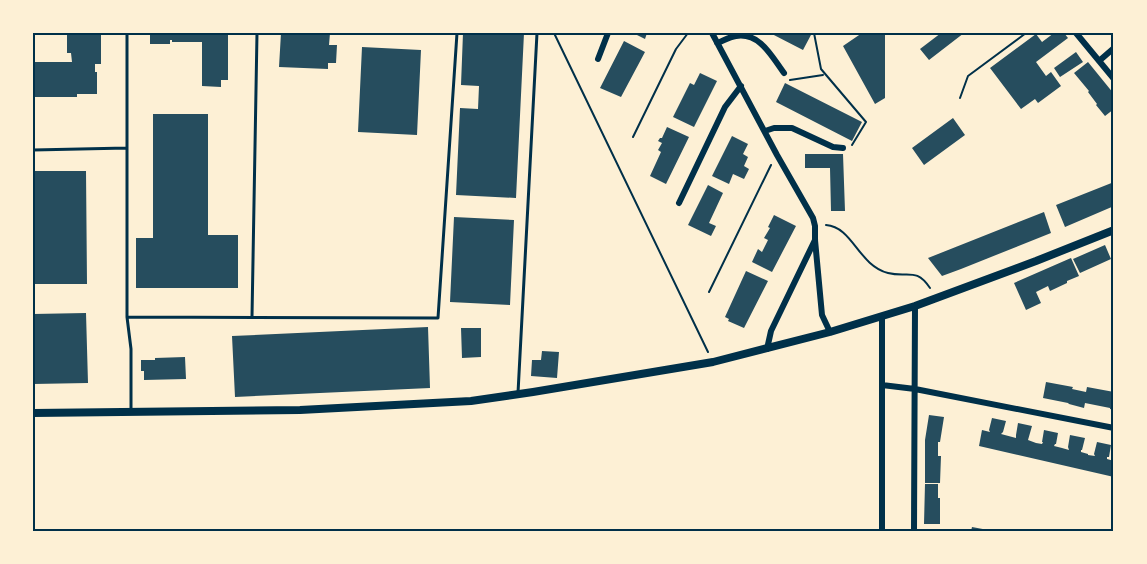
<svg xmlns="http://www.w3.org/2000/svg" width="1147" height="564" font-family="'Noto Serif',serif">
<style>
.building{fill:#264d5e}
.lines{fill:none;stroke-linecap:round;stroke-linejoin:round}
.path{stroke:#003049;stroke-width:2}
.service{stroke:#003049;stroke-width:3}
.minor{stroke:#003049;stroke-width:6}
.tertiary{stroke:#003049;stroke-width:8}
.neatline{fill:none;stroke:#003049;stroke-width:2}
</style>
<rect width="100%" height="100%" fill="#fdf0d5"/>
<!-- building -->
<path class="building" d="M67 33H101V64H95V72H97V94H77V97H33V62H72L71 53H67Z
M150 33H228V80H221V87L202 86V42H172V40H170V44H150Z
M281 33H330L329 45H337L336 63H328V69L279 67Z
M463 33H524L516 198 456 195 460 108 478 109 479 86 461 85Z
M633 33H647L645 39Z
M770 33H812L803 50Z
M862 33H885V98L875 104 843 46Z
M941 33H964L929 60 920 49Z
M1054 33H1064L1068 38 1036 62 1046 76 1051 72 1061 86 1038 103 1035 99 1021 109 990 68 1036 34 1042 42Z
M624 41 645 52 621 97 600 88Z
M362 47 421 50 417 135 358 132Z
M1076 52 1083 62 1060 77 1054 68Z
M1088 62 1114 94V109L1105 116 1096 105 1097 104 1088 92 1089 91 1074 73Z
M700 73 717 81 694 127 673 117 690 83 694 85Z
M785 83 862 122 852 141 776 102Z
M153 114H208V235H238V288H136V238H153Z
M953 118 965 135 924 165 912 148Z
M667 127 689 137 666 184 650 176 661 152 658 150 662 143 658 141 660 138H662Z
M732 136 748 144 743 154 748 157 744 166 749 169 744 179 733 174 729 184 712 176Z
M805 154H843L845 211H831L830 168H805Z
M33 171H86L87 284H33Z
M1114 182V206L1065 227 1056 205Z
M708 185 723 193 709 223 716 226 711 236 688 225Z
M1044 212 1051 233 961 269 942 276 928 258Z
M774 215 796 226 772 272 752 262 758 249 762 252 768 240 764 238 770 228 768 227Z
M454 217 514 220 510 305 450 302Z
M1105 245 1111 259 1080 273 1073 259Z
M1071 258 1079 276 1067 281V283L1050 291 1048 286 1036 292 1041 303 1026 310 1014 283Z
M746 271 768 281 744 328 728 321 729 319 725 317Z
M86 313 88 383 33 384V314Z
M428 327 430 388 235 397 232 336Z
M461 328H481V357L462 358Z
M542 351 559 352 557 378 531 376 532 360H541Z
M185 357 186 379 144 380V371H141V360H155V358Z
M1046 382 1073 387 1072 389 1086 392 1087 387 1114 392V410L1110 409V408L1085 403 1084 408 1069 404 1068 403 1043 398Z
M929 415 944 417 940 442H938V456H941L940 483H925V440Z
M992 418 1006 421 1003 432 1001 434 1016 438V435L1018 423 1032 426 1028 440 1036 443 1042 444 1043 442H1042L1044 430 1058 433 1056 444H1055L1054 446 1062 448 1069 450 1068 447 1070 435 1085 438 1082 450H1081V452L1088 454V455L1095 456 1094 454 1097 442 1111 445 1109 457H1107V459L1114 461V477L979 446 982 430 990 432 989 430Z
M925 484H938V498H940V524H924Z
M972 527 988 530V531H971Z"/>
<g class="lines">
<!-- path -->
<path class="path" d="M554 33 708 352
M814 33 821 69 866 122 852 145
M790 80 823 75
M960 98 968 76 1026 33
M633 137 676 49 688 33
M826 225C853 227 858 265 888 273 908 278 916 267 930 288
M709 292 771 165"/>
<!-- service -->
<path class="service" d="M127 33V317L438 318 457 33
M33 150 127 148
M127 317 131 349V410
M252 317 257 33
M518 393 537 33"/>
<!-- minor -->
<path class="minor" d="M712 33 777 155 813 218 815 226V240L822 315 830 332
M1076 33 1114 79
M717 43C723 41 729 37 736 36 760 32 772 57 784 73
M598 59 608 33
M1099 61 1114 48
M765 131 774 128H792L833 147 843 148
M679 203 725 107 741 86
M767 349 771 331 815 240
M882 385 915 389 1114 428
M882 531V316
M914 531 915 306"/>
<!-- tertiary -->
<path class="tertiary" d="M33 413 300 410 471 401 533 392 713 362 830 332 915 306 1036 261 1114 230"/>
</g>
<!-- border -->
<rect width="1147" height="564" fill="none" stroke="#fdf0d5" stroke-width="69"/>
<rect x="34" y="34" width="1078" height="496" class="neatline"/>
</svg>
